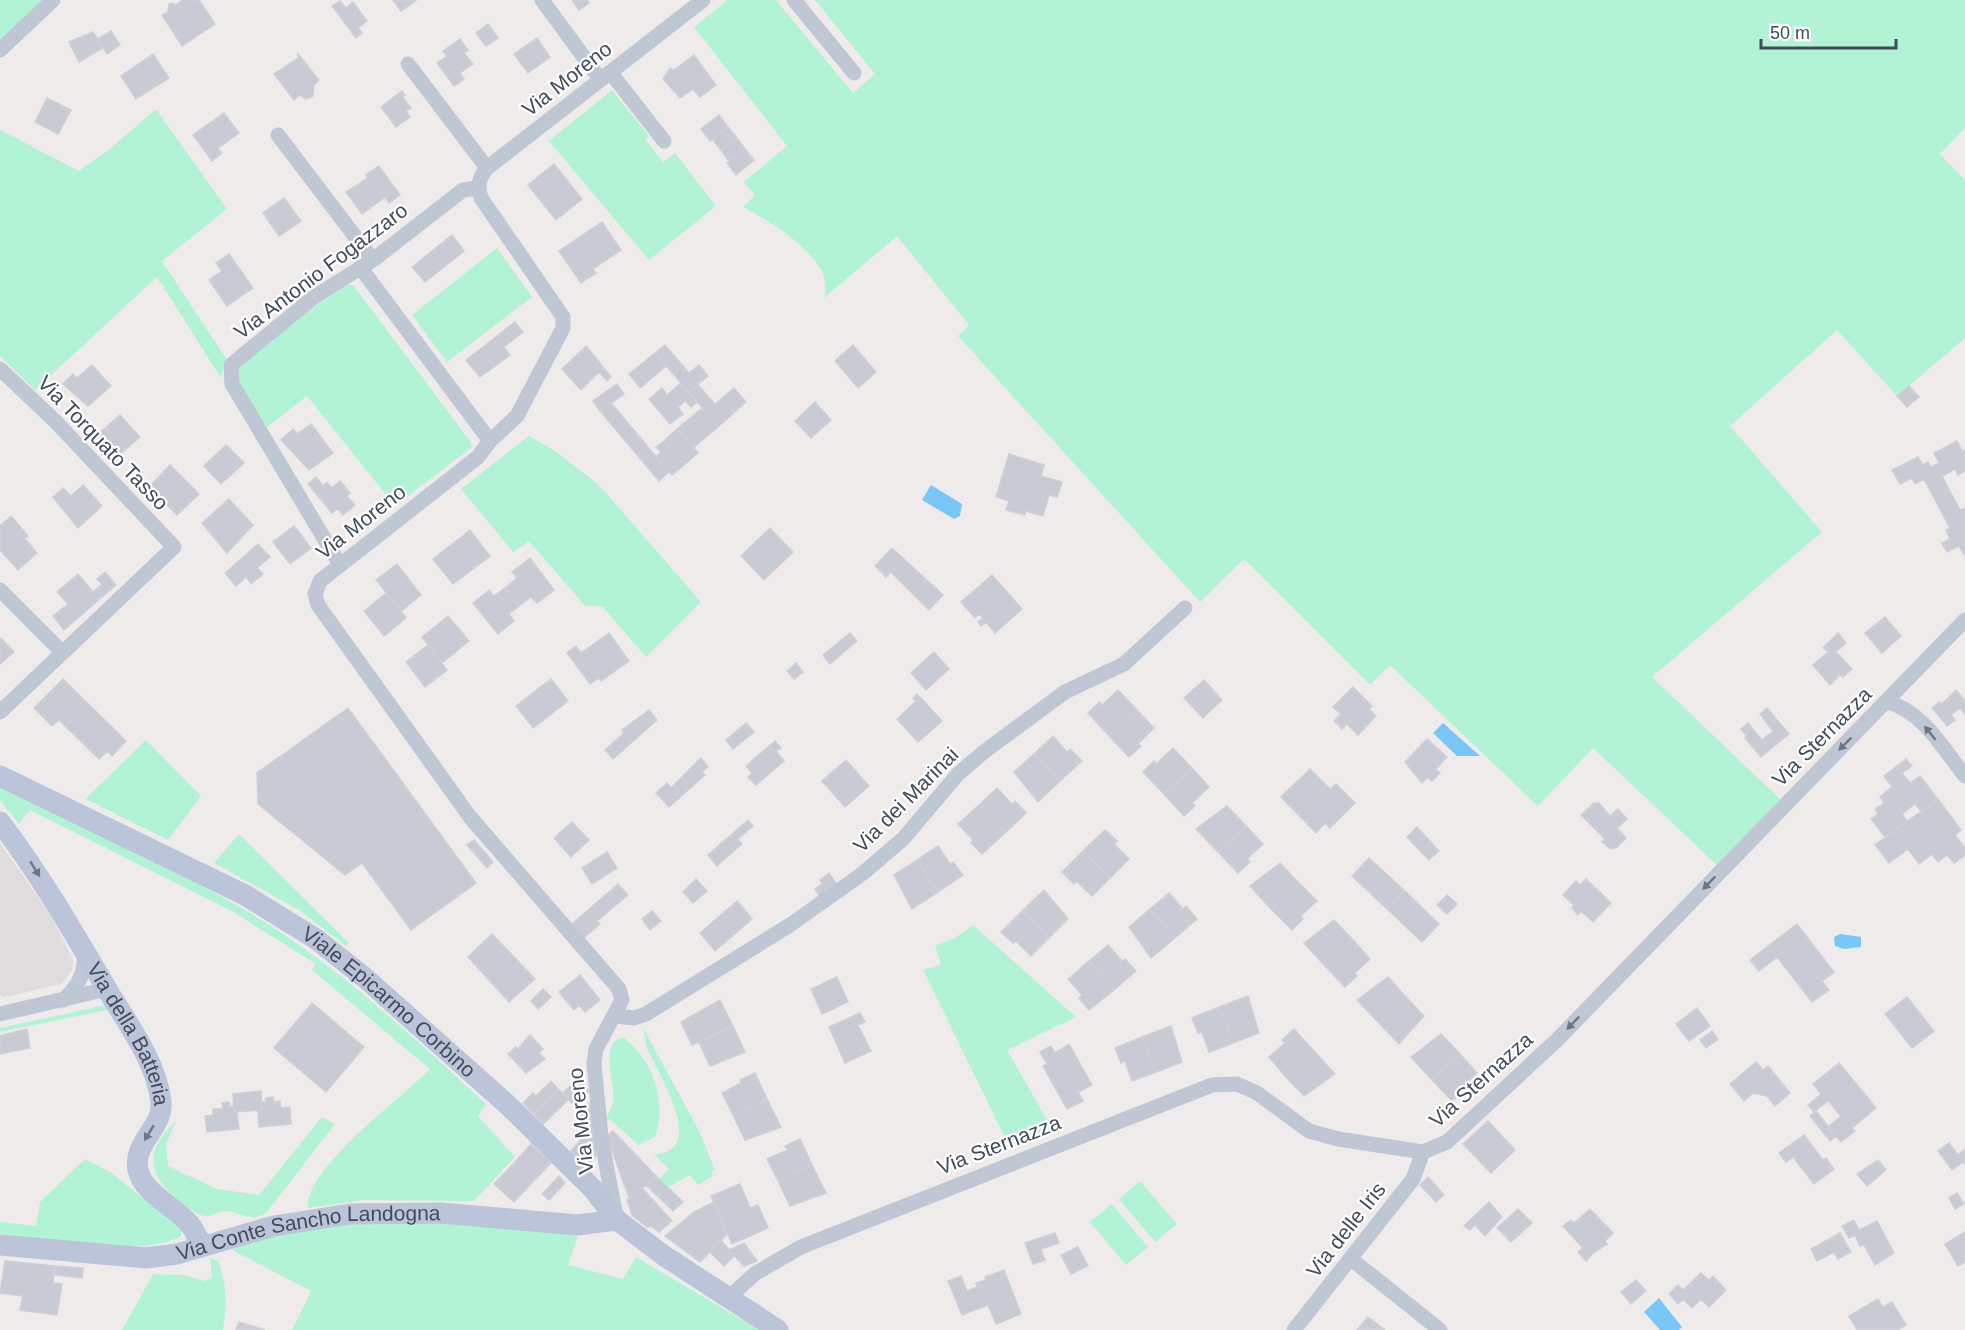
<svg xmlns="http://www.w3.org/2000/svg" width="1965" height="1330" font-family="Helvetica,sans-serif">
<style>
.education{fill:#e0dcdd}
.green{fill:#b2f3d6}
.water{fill:#79c7f6}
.building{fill:#c9cbd4;stroke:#cecfd8;stroke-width:1.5}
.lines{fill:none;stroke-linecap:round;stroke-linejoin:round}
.street{stroke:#bfc7d5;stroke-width:15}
.secondary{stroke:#bbc4d8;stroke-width:21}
.oneway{fill:#6e7686}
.oneway2{fill:#6c7587}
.labels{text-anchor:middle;stroke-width:4.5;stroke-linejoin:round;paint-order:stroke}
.street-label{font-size:21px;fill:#424b5b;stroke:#fff}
</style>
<rect width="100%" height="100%" fill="#efebeb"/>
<!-- education -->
<path class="education" d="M0 843 51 916 73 960 72 971 61 984 4 997 0 995Z"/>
<!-- green -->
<path class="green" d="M0 0H46L0 44Z
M728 0H776L853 93 875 74 815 0H1965V128L1940 154 1965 180V338L1897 396 1837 330 1730 426 1822 532 1652 677 1781 800 1717 865 1593 748 1538 806 1390 665 1370 685 1244 559 1200 602 958 336 969 325 897 236 824 298C837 260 771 222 743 207L755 195 744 182 787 146 694 27Z
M612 90 649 136 645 139 663 162 675 153 716 206 649 260 549 141Z
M156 109 227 209 162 261 227 360 224 364 221 378 157 277 35 390 0 356V130L79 171 110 149Z
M497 248 532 297 447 362 412 315Z
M346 284 354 286 470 441 472 447 395 506 307 396 266 428 237 381 239 367 284 329Z
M529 436 555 451 599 485 701 602 646 657 602 606H585L529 541 513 552 461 489Z
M146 740 201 796 168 840 85 799Z
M0 786C88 830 185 872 268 924 348 975 417 1041 486 1104L478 1116 515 1157 474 1201 363 1200 308 1208C303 1170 404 1096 430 1069L312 970 316 964 232 911 30 810 19 824 0 800Z
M239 834 349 943 346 946 299 910 214 863Z
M973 925 1076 1017 1007 1050 1048 1122 1049 1134 1010 1148 923 970 941 965 935 946 955 938Z
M106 1005 111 1009 0 1032V1028Z
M644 1029 699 1131 715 1170 711 1172 713 1176 698 1185 690 1175 668 1187 659 1179 669 1169 654 1154C710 1152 656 1070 647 1048 645 1042 644 1035 644 1029Z
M623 1037C652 1058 668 1103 655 1137L638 1145 610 1119 606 1121C607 1114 611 1109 613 1103 617 1084 597 1045 623 1037Z
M322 1117 335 1124 267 1212C250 1224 242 1211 224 1211 218 1212 212 1216 206 1216 198 1216 189 1208 183 1203 147 1177 142 1152 176 1121L166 1144 168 1166 217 1189 259 1195Z
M85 1159 110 1172 176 1224 181 1230V1236C142 1259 45 1239 0 1234V1222L36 1226 40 1202Z
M1140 1181 1177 1224 1155 1242 1119 1199Z
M1112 1204 1148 1247 1126 1265 1090 1222Z
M422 1220 548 1230 578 1236 568 1265 623 1279 636 1257 759 1330H292L311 1291 232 1250C277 1225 369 1223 422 1220Z
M210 1258 218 1261C227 1285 227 1304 223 1330H122L153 1274 184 1275 204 1281 212 1277Z"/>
<!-- water -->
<path class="water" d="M931 485 962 504 960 516 954 519 922 500Z
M1443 723 1480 756H1457L1433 733Z
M1840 934 1861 937V947L1844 949 1835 946 1834 937Z
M1659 1298 1682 1327 1679 1330H1660L1644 1312Z"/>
<!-- building -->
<path class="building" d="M182 0H199L215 24 182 46 162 15 168 12 169 4 173 3 175 6Z
M393 0H415L416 1 401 11Z
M572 0H587L589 3 579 10Z
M340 1 346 8 353 2 367 21 358 28 362 33 356 38 332 6Z
M488 24 498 38 486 46 476 33Z
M111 31 120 45 107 54 98 39Z
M93 32 103 48 79 62 69 42Z
M537 38 550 57 528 73 514 54Z
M460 39 468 50 464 53 473 64 460 73 464 79 454 86 437 63 447 56 443 51Z
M153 54 169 78 136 99 121 76Z
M298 54 319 80 314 85 313 96 306 99 299 95 294 100 274 74 298 58Z
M694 55 716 85 700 97 693 89 680 98 663 79 670 68 674 70Z
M402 91 405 95 402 96 411 108 406 111 410 117 396 127 381 107Z
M47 98 71 110 58 134 35 122Z
M224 113 239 133 218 148 222 153 212 161 193 135Z
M719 115 728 127 710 141 701 129Z
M728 127 737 138 721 150 712 139Z
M737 138 745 149 729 161 721 150Z
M745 149 754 160 736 175 727 163Z
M554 164 582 199 556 220 528 185Z
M379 166 400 195 389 203 385 197 362 214 346 192 368 178 366 175Z
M284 198 301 221 279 236 263 213Z
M602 222 621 250 593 269 596 273 581 283 559 251Z
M452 235 464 251 425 282 412 267Z
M229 254 253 288 227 306 209 280 222 271 216 263Z
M515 322 523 332 504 347 510 355 480 377 466 360Z
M665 345 689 373 699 365 708 376 689 392 655 353Z
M853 345 876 372 858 388 835 361Z
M586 346 611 377 607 381 599 372 581 390 562 369Z
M655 353 666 366 640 388 629 374Z
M92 365 111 386 88 406 63 384 73 374 77 378Z
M681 383 697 402 691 407 685 401 678 407 683 414 670 424 649 399 662 388 667 395Z
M617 384 624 394 600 411 593 401Z
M698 385 715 404 734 388 746 402 718 427 689 392Z
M1909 386 1919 397 1907 407 1897 396Z
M815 402 831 420 811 438 795 421Z
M611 403 669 472 659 481 600 411Z
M702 408 718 427 693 448 677 429Z
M120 415 140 437 116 458 96 436Z
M311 424 333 453 309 470 281 440 293 429 297 434Z
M677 429 698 453 684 465 664 441Z
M664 441 684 465 672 475 655 457 661 452 656 447Z
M1957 441 1962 451 1965 449V471L1958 475 1955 469 1942 476 1960 510 1965 508V531L1950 539 1946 530 1950 528 1924 479 1915 484 1912 478 1900 484 1892 470 1918 457 1923 465 1928 462 1931 467 1939 463 1934 453Z
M226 445 244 463 221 484 204 466Z
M1009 454 1044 465 1041 476 1062 482 1057 497 1049 495 1043 516 1026 511 1025 515 1006 510 1009 501 996 497Z
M170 465 199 494 177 515 149 487Z
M316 477 323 486 327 482 332 488 340 481 350 493 347 496 355 505 343 515 338 509 332 513 308 484Z
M83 485 102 506 78 528 53 497 63 488 71 496Z
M229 499 253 525 227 553 202 523Z
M11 516 28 536 25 539 37 553 18 570 0 550V526Z
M294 526 311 548 290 564 273 542Z
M770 528 793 552 764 580 741 556Z
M470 530 490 556 453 584 433 559Z
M1965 531V556L1959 546 1947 552 1942 543Z
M258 544 270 557 257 568 263 574 251 584 246 577 236 586 225 573Z
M892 548 943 595 929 610 891 572 886 577 875 566Z
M530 558 554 590 537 603 531 597 519 606 505 588 517 578 512 572Z
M397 564 421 595 401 611 376 580Z
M105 572 116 585 64 630 53 616 68 604 57 592 78 574 93 592 102 584 97 579Z
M992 575 1022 609 995 633 986 622 981 626 978 622 983 618 979 614 975 618 961 602Z
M505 588 519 606 509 614 514 621 498 634 473 603 489 590 494 596Z
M386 593 406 618 384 636 364 611Z
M448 616 469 641 442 663 422 637Z
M1885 617 1901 636 1882 653 1865 633Z
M609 633 629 661 601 681 599 678 590 684 567 653 576 646 581 653Z
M850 633 857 641 830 664 823 655Z
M1838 633 1846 643 1836 652 1852 669 1843 677 1840 675 1830 685 1813 665 1828 652 1823 648Z
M1 638 14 652 0 664V639Z
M428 645 447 670 425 687 406 662Z
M934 652 949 669 926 690 911 673Z
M796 663 803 672 794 679 787 671Z
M63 679 126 741 112 756 107 751 99 759 59 720 52 726 34 708Z
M551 679 568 701 533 728 516 706Z
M1204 680 1222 700 1203 718 1184 698Z
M1353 687 1372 706 1369 709 1376 716 1358 735 1347 724 1342 729 1334 721 1341 714 1333 707Z
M1118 690 1137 710 1109 736 1088 713 1100 702 1102 705Z
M1956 690 1965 701V714L1960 708 1951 715 1955 720 1947 726 1932 708 1940 702 1942 704Z
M917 694 942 721 918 742 897 719 916 701 913 698Z
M348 708 476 883 411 930 362 863 345 875 258 804 257 773Z
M1767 708 1789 734 1761 757 1745 738 1747 736 1741 729 1748 723 1762 740 1773 731 1760 714Z
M649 710 657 720 613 759 605 750 624 733 622 730Z
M1137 710 1154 728 1138 744 1141 746 1129 757 1109 736Z
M746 723 754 732 733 749 726 740Z
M1053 736 1067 752 1070 749 1082 761 1060 781 1034 754Z
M1427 739 1447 757 1436 769 1440 773 1432 781 1427 777 1422 783 1405 762Z
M775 741 781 748 776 751 784 761 756 785 748 777 752 773 746 766Z
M1173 748 1192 768 1164 794 1143 772 1154 761 1156 764Z
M1034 754 1060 781 1038 802 1014 772Z
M701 758 708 767 702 772 705 775 669 807 656 793 667 783 671 788Z
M1906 759 1912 766 1902 773 1910 783 1920 776 1938 799 1921 811 1915 804 1902 814 1907 821 1885 837 1871 819 1878 814 1875 809 1884 803 1880 797 1892 787 1884 776Z
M846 760 869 786 845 807 822 781Z
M1192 768 1209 787 1192 803 1195 806 1184 816 1164 794Z
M1310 769 1330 789 1336 784 1355 803 1330 828 1325 823 1316 833 1281 797Z
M997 788 1012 804 1015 801 1026 813 1005 833 979 805Z
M1938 799 1961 830 1955 835 1965 848V855L1954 863 1947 855 1938 862 1932 854 1919 864 1908 849 1889 863 1875 845Z
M1594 803H1599L1610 816 1618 809 1627 819 1617 828 1626 838 1617 847 1611 849 1602 842 1605 839 1581 815Z
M979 805 1005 833 982 854 971 843 973 840 958 824Z
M1227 806 1246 826 1218 852 1196 829Z
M748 820 753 826 738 839 742 844 717 866 708 855Z
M572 822 589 840 571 857 554 838Z
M1246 826 1263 844 1247 859 1250 862 1238 873 1218 852Z
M1417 827 1439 851 1429 860 1407 837Z
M1105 830 1117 841 1114 844 1129 859 1110 878 1083 851Z
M474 840 493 862 487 868 467 845Z
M938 846 950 864 953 862 963 875 938 892 917 860Z
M1083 851 1110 878 1092 896 1076 881 1074 884 1062 872Z
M607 852 617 868 592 884 582 868Z
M1369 858 1404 890 1387 909 1352 876Z
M917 860 938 892 912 909 894 875Z
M1280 863 1299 883 1271 909 1250 886Z
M829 873 837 885 820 897 815 889 822 884 820 880Z
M696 879 707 891 693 903 683 892Z
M1586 879 1611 903 1593 922 1581 911 1578 915 1572 908 1574 905 1563 895 1576 881 1580 885Z
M1299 883 1317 901 1301 916 1303 919 1292 930 1271 909Z
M618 884 628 895 597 921 600 924 584 938 572 924Z
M1044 890 1068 919 1049 938 1022 911Z
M1404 890 1439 924 1422 942 1387 909Z
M1169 893 1183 909 1186 906 1197 919 1175 938 1150 909Z
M1447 895 1457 904 1447 914 1437 905Z
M737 901 752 919 715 951 700 933Z
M1150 909 1175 938 1151 958 1129 927Z
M652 911 661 921 650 930 642 919Z
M1022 911 1049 938 1031 956 1016 941 1013 943 1001 932Z
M1334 920 1353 940 1325 966 1304 943Z
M1797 924 1834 972 1822 981 1829 990 1812 1002 1777 957 1759 971 1750 960Z
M492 934 535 979 509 1002 468 957Z
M1353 940 1370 959 1355 973 1357 976 1345 987 1325 966Z
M1108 945 1122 961 1125 959 1136 971 1114 990 1089 961Z
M1089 961 1114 990 1089 1010 1079 998 1082 995 1068 979Z
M580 975 600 1000 585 1012 579 1005 574 1010 559 992Z
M837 977 848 1002 822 1014 811 989Z
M1388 977 1406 997 1379 1023 1357 1000Z
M543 989 551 997 538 1009 531 1001Z
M1248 996 1259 1033 1233 1043 1219 1007Z
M1406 997 1424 1016 1399 1044 1379 1023Z
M1907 997 1934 1031 1912 1048 1885 1014Z
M720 1000 733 1026 692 1045 681 1022Z
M312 1003 364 1047 326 1092 274 1048Z
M1219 1007 1233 1043 1209 1052 1202 1032 1198 1033 1192 1018Z
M1697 1008 1710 1026 1689 1041 1676 1024Z
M860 1013 865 1022 858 1025 871 1051 845 1063 829 1027Z
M733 1026 745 1052 710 1066 699 1042Z
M1171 1026 1182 1062 1156 1072 1142 1037Z
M27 1029 30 1048 0 1054V1036Z
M1294 1029 1314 1051 1285 1076 1269 1057 1285 1043 1282 1040Z
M1712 1031 1718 1039 1706 1048 1700 1040Z
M1441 1034 1460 1054 1432 1080 1411 1057Z
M530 1035 543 1049 539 1053 545 1059 526 1073 508 1054 516 1047 518 1049Z
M1142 1037 1156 1072 1132 1081 1125 1061 1121 1063 1115 1048Z
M1069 1044 1092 1085 1078 1092 1083 1101 1067 1109 1043 1066 1047 1064 1040 1052 1051 1046 1055 1053Z
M1314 1051 1335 1074 1304 1096 1285 1076Z
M1460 1054 1477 1073 1462 1087 1465 1090 1452 1101 1432 1080Z
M1756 1062 1763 1070 1768 1066 1790 1093 1775 1106 1767 1096 1753 1093 1744 1101 1730 1084Z
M1839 1063 1876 1108 1852 1128 1855 1131 1841 1142 1828 1127 1841 1116 1828 1101 1814 1112 1808 1105 1821 1094 1813 1084Z
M755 1073 767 1099 733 1115 722 1093 741 1083 740 1080Z
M578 1078 589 1091 575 1106 563 1093Z
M551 1081 559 1090 534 1114 523 1103 533 1093 536 1096Z
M559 1090 569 1099 543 1124 534 1114Z
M261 1091 262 1110 234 1112 233 1094Z
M273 1097 274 1102 280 1101 281 1108 290 1107 291 1124 259 1127 258 1110H262V1102H266V1098Z
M767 1099 781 1127 745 1140 733 1115Z
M229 1102 230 1107 234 1106V1112H237L239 1129 207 1132 205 1116 213 1115V1109H223L222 1103Z
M590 1103 596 1156 586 1168 570 1152 583 1137 575 1109Z
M1816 1111 1836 1136 1830 1141 1810 1116Z
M1488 1121 1515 1150 1491 1173 1463 1144Z
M613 1131 657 1177 629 1198 607 1136Z
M1804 1135 1823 1160 1826 1158 1834 1169 1814 1184 1793 1157 1786 1162 1779 1153Z
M800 1139 812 1165 778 1181 767 1159 787 1150 785 1146Z
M1949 1143 1958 1155 1965 1149V1165L1963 1162 1952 1170 1938 1151Z
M531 1144 551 1163 532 1183 513 1164Z
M1878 1160 1886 1170 1867 1186 1857 1174Z
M513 1164 532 1183 514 1202 494 1184Z
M812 1165 826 1193 790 1206 778 1181Z
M559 1176 565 1183 549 1200 542 1194Z
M657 1177 683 1202 673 1211 646 1185Z
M1428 1177 1444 1195 1436 1202 1420 1185Z
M740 1184 750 1208 758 1205 768 1228 732 1244 711 1196Z
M642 1188 672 1221 659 1232 651 1226 647 1227 632 1215 627 1200Z
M1957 1193 1964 1204 1955 1209 1949 1198Z
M714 1202 727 1234 700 1262 665 1236 694 1212Z
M1489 1202 1502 1217 1485 1236 1475 1225 1470 1230 1464 1226Z
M1518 1209 1532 1223 1511 1242 1497 1228Z
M1590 1209 1613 1233 1605 1241 1607 1244 1593 1253 1586 1261 1578 1252 1583 1248 1563 1226 1571 1220 1574 1223Z
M1854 1220 1859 1230 1877 1221 1894 1253 1875 1265 1864 1245 1860 1246 1855 1235 1849 1238 1842 1226Z
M1965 1232V1262L1958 1266 1945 1244Z
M1055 1233 1059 1243 1041 1249 1045 1260 1033 1264 1025 1243Z
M1840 1233 1851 1252 1838 1259 1834 1252 1817 1261 1811 1249Z
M721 1240 734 1256 724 1266 710 1252Z
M744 1243 757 1261 744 1266 729 1250Z
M1078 1247 1088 1266 1071 1274 1061 1255Z
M5 1261 55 1266 53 1283 62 1284 57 1315 20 1310 23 1296 0 1293Z
M55 1266 83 1268 82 1278 55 1275Z
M1004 1270 1021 1314 996 1324 988 1305 962 1315 948 1281 961 1276 967 1291 977 1287 976 1283 986 1280 985 1277Z
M1701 1273 1709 1280 1713 1276 1726 1290 1709 1307 1701 1299 1692 1308 1683 1299 1678 1304 1669 1294 1678 1285 1683 1290Z
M1636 1280 1646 1291 1631 1304 1621 1292Z
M1878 1299 1883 1307 1892 1302 1906 1325 1897 1330H1857L1849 1316Z
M1368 1317 1385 1330H1357Z
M239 1322 265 1330H236Z"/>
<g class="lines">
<!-- street -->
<path class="street" d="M542 0 600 79
M794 0 854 73
M0 50 53 0
M408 64 487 168
M610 72 664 141
M278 135 373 260
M360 267 490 441
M0 369 55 421 174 547 0 712
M340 565 232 384 231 365 314 297 373 260 463 190 478 188
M0 590 62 652
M1887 702C1923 711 1943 749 1965 776
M63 1000C79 986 86 972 84 950
M0 1014 107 989
M615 1016 634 1018 646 1014 790 925 862 874 903 839 958 774 985 751 1065 692 1124 664 1185 608
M616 1217 601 1137 594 1063 596 1049 622 1000 619 989 470 817 318 605 315 594 320 581 478 457 490 441 517 416 563 328V317L481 198C477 185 479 178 487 168L703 0
M1351 1259 1440 1330
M729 1297 756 1273 801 1247 1212 1085 1237 1084 1257 1093 1309 1131 1338 1139 1423 1152 1447 1142 1557 1040 1965 620
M1294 1330 1413 1179 1423 1152"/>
<!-- secondary -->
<g class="secondary">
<path id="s1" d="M0 776 245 895 316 939 364 977 510 1107 593 1189 617 1220 663 1255 778 1330"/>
<path id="s2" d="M0 822C41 876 74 933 108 991 128 1024 157 1063 161 1102 164 1127 132 1143 138 1170 144 1195 176 1206 191 1226 195 1231 198 1239 202 1246"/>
<path id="s3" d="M0 1245 146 1258 177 1254 274 1226 350 1214 441 1213 577 1225 617 1220"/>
</g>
</g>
<!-- one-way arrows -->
<defs><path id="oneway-solid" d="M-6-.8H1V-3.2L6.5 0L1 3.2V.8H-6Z" transform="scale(1.5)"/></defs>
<g class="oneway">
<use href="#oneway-solid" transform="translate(1930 733) rotate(-129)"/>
<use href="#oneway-solid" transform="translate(1845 744) rotate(135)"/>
<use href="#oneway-solid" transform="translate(1709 883) rotate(134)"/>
<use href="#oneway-solid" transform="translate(1573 1023) rotate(134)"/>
</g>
<g class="oneway2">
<use href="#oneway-solid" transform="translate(35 869) rotate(58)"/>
<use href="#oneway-solid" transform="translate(149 1133) rotate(121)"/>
</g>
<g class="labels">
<!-- street labels -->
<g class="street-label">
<text transform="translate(567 79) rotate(-38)" y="7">Via Moreno</text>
<text transform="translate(321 271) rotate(-37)" y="7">Via Antonio Fogazzaro</text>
<text transform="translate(103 443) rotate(46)" y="7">Via Torquato Tasso</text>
<text transform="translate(361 522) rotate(-38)" y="7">Via Moreno</text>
<text transform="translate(1822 737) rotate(-45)" y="7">Via Sternazza</text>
<text transform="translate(906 800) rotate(-45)" y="7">Via dei Marinai</text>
<text dy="7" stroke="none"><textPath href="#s1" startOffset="452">Viale Epicarmo Corbino</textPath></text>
<text dy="7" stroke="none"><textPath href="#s2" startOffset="249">Via della Batteria</textPath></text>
<text transform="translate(1481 1080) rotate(-42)" y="7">Via Sternazza</text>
<text transform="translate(581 1121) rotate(-96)" y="7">Via Moreno</text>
<text transform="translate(999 1145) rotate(-21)" y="7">Via Sternazza</text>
<text transform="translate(1346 1230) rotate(-52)" y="7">Via delle Iris</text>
<text dy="7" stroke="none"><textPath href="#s3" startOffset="312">Via Conte Sancho Landogna</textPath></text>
</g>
</g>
<!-- scale -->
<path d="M1761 39v9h135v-9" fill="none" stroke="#424b5b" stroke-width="3"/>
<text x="1770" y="39" font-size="18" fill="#424b5b" stroke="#ffffff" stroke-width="4.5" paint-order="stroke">50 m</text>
</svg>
